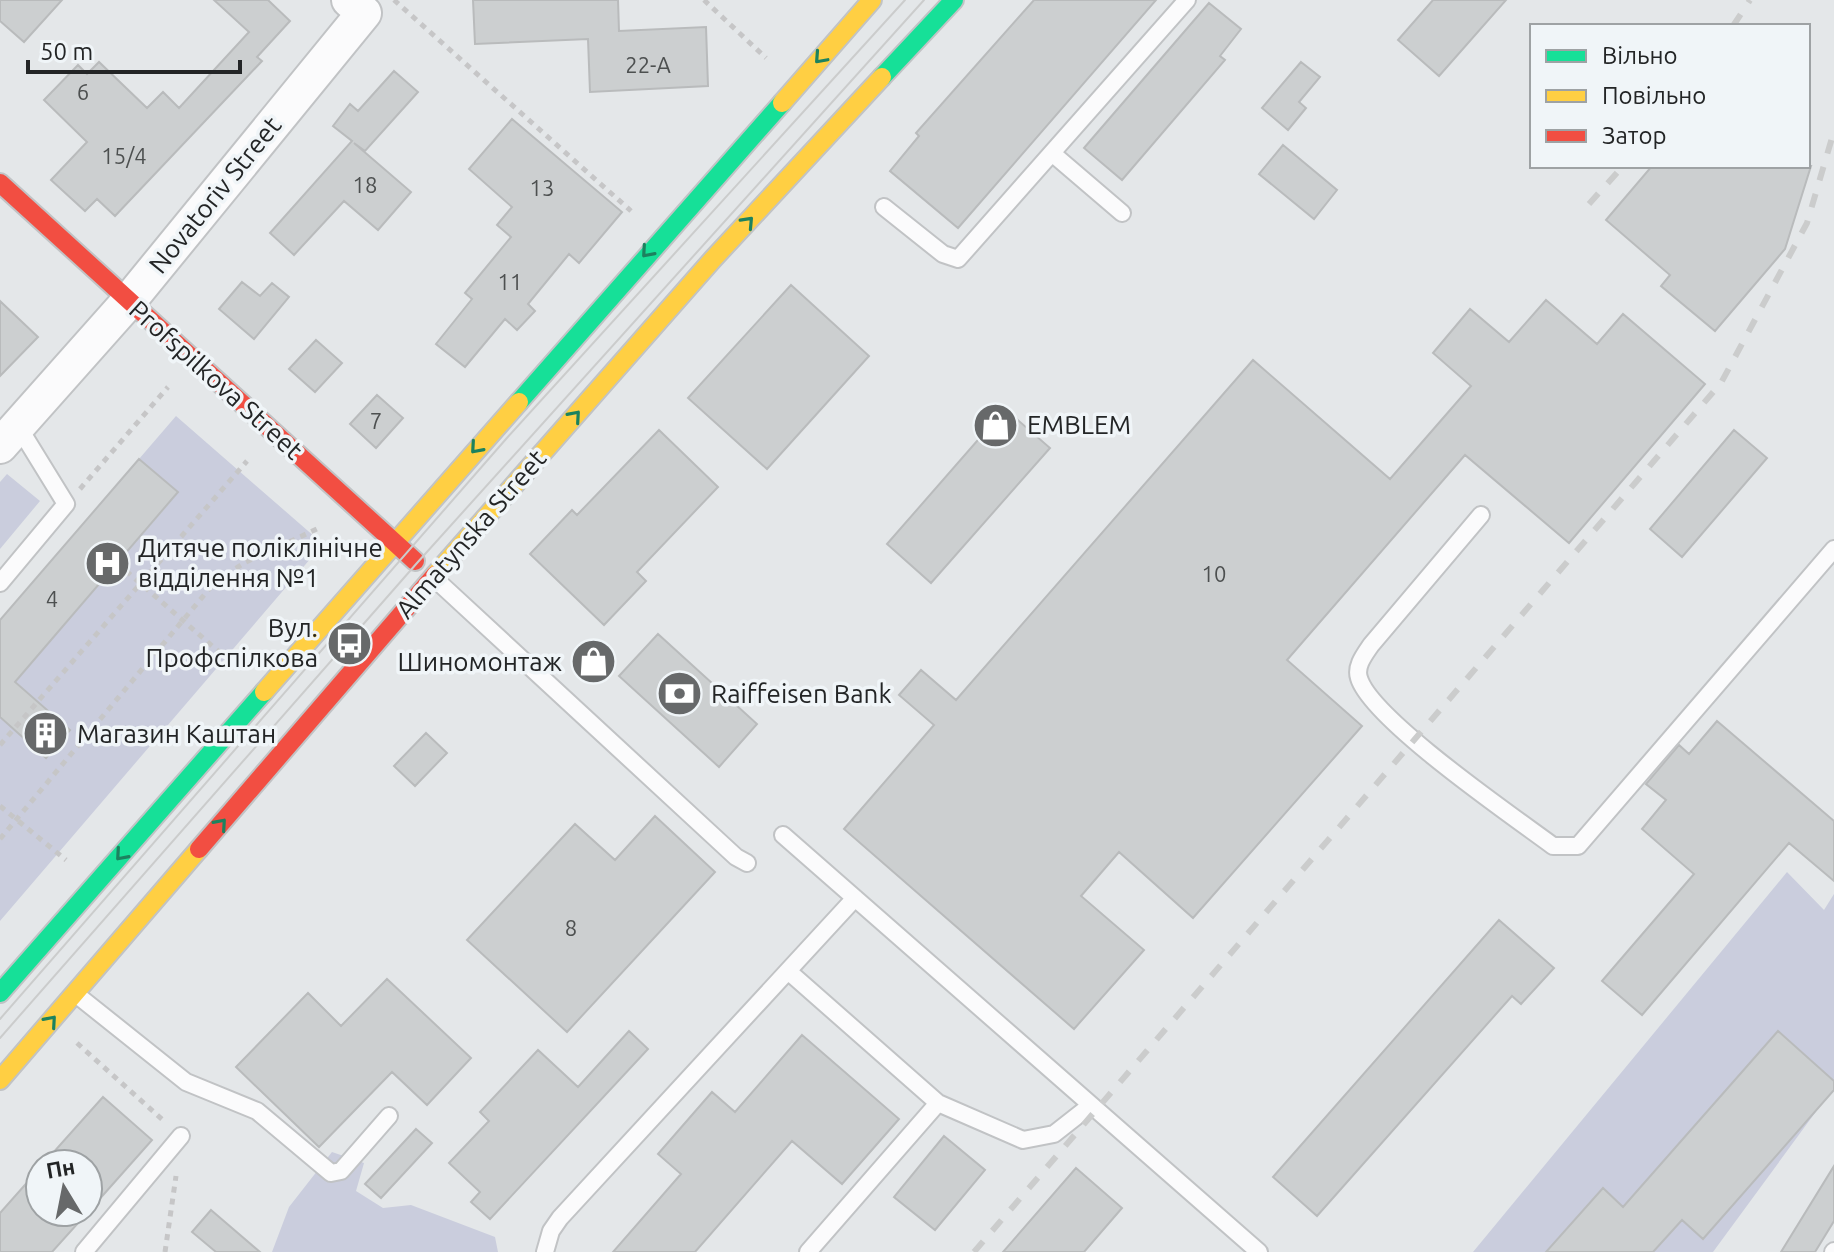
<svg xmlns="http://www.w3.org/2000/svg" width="1834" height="1252" font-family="Ubuntu,sans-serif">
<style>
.green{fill:#cacddd}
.building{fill:#cccfd0;stroke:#b9bbbc;stroke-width:2}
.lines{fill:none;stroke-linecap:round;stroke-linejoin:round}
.lane-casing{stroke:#c1c3c5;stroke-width:20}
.street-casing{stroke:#c1c3c5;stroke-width:38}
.fast-casing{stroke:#c1c3c5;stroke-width:22}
.slow-casing{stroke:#c1c3c5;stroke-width:22}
.jam-casing{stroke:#c1c3c5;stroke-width:22}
.path{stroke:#c6c6c7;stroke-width:5;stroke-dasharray:6 6;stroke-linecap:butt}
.lane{stroke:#fbfbfc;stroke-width:16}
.street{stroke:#fbfbfc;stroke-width:34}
.fast{stroke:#16e098;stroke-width:18}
.slow{stroke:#ffcf43;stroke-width:18}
.jam{stroke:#f24e42;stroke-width:18}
.tram{stroke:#cbcccc;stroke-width:2}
.rail{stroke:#cbcccc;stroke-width:6;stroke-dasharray:14 14;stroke-linecap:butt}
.oneway{stroke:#1c825f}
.labels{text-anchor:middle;stroke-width:7;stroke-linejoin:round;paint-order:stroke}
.number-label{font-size:22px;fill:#4d5050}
.street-label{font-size:26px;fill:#232526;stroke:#f0f5f8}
.poi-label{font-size:26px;fill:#232526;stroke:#f0f5f8;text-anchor:start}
</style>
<rect width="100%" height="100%" fill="#e4e7e9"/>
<!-- green -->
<path class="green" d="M176 416 323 544 0 921V700L178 493 139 459Z
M7 474 40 501 0 549V482Z
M1787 872 1824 910 1834 894V1087L1713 1252H1473Z
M332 1152 364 1163 356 1191 383 1208 411 1205 495 1237 498 1252H272L289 1207Z"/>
<!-- building -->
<path class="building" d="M0 0H62L24 42 0 21Z
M214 0H268L290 21 257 57 262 61 115 216 97 199 85 211 51 180 87 142 44 100 78 65 87 74 99 62 147 108 163 92 179 108 249 32Z
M473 0H618L619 31 706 27 708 86 590 92 588 39 475 44Z
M1034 0H1156L958 228 890 171 919 136 916 133Z
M1433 0H1506L1439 76 1398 40Z
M1209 3 1241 29 1220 56 1225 60 1122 180 1084 148Z
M1301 62 1320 77 1299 102 1306 108 1288 130 1262 108Z
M394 71 418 92 365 151 354 143 411 192 378 230 344 201 294 255 270 233 352 141 333 126 350 104 358 111Z
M512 119 622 212 579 263 569 254 528 304 535 311 517 330 505 319 465 367 436 344 472 299 465 293 511 237 497 225 512 207 469 169Z
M1283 145 1337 190 1314 219 1259 174Z
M1652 166H1811L1785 249 1715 331 1661 286 1670 275 1606 220Z
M242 282 260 296 272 283 289 297 254 339 219 309Z
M791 285 869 356 767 469 688 398Z
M1546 300 1597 344 1623 314 1705 384 1569 543 1465 455 1287 660 1362 726 1193 918 1119 852 1081 896 1144 950 1074 1029 844 829 934 725 899 695 921 670 956 700 1253 360 1390 479 1471 386 1433 353 1470 309 1509 342Z
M0 301 38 337 0 376Z
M316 340 342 363 315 392 289 369Z
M377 395 403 418 376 448 350 424Z
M1005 409 1050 448 931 583 887 544Z
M659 430 718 487 637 572 646 581 604 625 530 554 572 510 577 515Z
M1734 430 1767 458 1682 557 1650 529Z
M139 459 178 492 15 682 70 730 46 758 0 717V620Z
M658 634 757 724 719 767 619 676Z
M1717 721 1834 821V881L1789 843 1642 1015 1602 981 1694 874 1642 829 1666 800 1646 784 1679 745 1689 754Z
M426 733 447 753 415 786 394 766Z
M655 816 715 872 567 1032 467 940 575 824 615 860Z
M1499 920 1554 968 1521 1004 1512 996 1317 1216 1273 1177Z
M387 979 471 1058 427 1105 392 1072 319 1147 236 1067 308 993 341 1026Z
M629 1031 648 1049 490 1219 471 1202 480 1192 449 1163 489 1121 480 1112 538 1050 578 1087Z
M1778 1031 1834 1081V1090L1703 1239 1682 1220 1653 1252H1546L1603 1188 1623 1207Z
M802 1035 899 1119 842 1184 792 1141 695 1252H613L681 1174 658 1154 712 1092 735 1112Z
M103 1097 152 1140 88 1212V1164H43Z
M416 1129 432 1143 381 1198 365 1184Z
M944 1136 985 1170 935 1230 894 1197Z
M1834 1166V1221L1815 1252H1781Z
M40 1168V1212H88L52 1252H0V1213Z
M1076 1168 1122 1208 1084 1252H1003Z
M211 1210 260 1252H216L192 1232Z"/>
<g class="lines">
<defs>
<path id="lane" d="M1053 154 1122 213
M884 207 943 254 958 259 1187 0
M1481 515 1371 645C1365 654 1355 666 1359 678 1371 719 1514 817 1553 846H1578L1834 549
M434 578 736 857 747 863
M0 583 66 504 18 426
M783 835 1259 1252
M788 971 938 1103 1023 1140 1054 1134 1091 1105
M77 995 186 1082 257 1111 331 1173 341 1171 389 1116
M84 1252 181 1136
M545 1252 551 1231 560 1218 855 898
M808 1252 938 1103
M1833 1252 1834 1251"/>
<path id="street" d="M0 446 128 302 364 13 349 0"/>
<path id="fast" d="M882 77 954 0
M519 402 782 103
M0 993 264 692"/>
<path id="slow" d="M782 103 872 0
M435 575 713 259 882 77
M264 692 519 402
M0 1080 199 849"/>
<path id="jam" d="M0 183 415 561
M199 849 435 575"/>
</defs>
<!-- lane casing -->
<use href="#lane" class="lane-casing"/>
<!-- street casing -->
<use href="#street" class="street-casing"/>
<!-- fast casing -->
<use href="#fast" class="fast-casing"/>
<!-- slow casing -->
<use href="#slow" class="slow-casing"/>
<!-- jam casing -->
<use href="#jam" class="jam-casing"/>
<!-- path -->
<path class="path" d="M394 0 631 211
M704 0 766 58
M80 489 168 387
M117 563 234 665
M0 745 247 461
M0 806 66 860
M0 839 215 582 244 563 319 528
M77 1043 165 1122
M165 1252 176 1176"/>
<!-- lane -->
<use href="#lane" class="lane"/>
<!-- street -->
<use href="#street" class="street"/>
<!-- fast -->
<use href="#fast" class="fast"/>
<!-- slow -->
<use href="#slow" class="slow"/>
<!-- jam -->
<use href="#jam" class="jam"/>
<!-- tram -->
<path class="tram" d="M0 1019 506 439 905 0
M0 1038 417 563 924 0"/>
<!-- rail -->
<path class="rail" d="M1733 26 1750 0
M1589 204 1623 166
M974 1252 1721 383 1807 223 1834 131"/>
</g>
<!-- one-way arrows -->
<defs><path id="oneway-chevron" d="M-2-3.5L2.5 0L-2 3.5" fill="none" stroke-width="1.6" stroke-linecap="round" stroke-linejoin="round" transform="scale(2)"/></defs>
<g class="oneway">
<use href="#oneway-chevron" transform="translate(820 58) rotate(132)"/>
<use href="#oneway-chevron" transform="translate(748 222) rotate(-47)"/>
<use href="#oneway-chevron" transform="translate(647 252) rotate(131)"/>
<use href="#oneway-chevron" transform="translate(575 416) rotate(-49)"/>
<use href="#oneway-chevron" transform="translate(476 448) rotate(131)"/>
<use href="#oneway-chevron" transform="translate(221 824) rotate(-49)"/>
<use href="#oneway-chevron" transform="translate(121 855) rotate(131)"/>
<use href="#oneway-chevron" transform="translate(51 1021) rotate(-49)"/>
</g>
<!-- icons -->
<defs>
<symbol id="shop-disc" viewBox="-11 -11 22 22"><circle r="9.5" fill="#67696a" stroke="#f0f5f8"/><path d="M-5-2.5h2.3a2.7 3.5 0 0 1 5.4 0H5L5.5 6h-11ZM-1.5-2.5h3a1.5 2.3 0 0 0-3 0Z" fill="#fff"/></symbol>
<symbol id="hospital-disc" viewBox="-11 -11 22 22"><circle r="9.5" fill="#67696a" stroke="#f0f5f8"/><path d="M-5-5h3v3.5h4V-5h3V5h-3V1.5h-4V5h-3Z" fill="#fff"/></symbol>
<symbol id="bus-disc" viewBox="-11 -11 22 22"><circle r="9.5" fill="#67696a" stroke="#f0f5f8"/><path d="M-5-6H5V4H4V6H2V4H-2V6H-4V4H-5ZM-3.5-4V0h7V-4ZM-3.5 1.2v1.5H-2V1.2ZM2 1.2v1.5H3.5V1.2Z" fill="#fff"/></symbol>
<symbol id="bank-disc" viewBox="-11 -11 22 22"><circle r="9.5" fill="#67696a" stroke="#f0f5f8"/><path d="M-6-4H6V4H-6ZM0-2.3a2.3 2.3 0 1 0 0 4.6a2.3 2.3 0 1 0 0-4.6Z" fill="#fff"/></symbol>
<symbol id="building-disc" viewBox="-11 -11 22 22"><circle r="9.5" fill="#67696a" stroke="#f0f5f8"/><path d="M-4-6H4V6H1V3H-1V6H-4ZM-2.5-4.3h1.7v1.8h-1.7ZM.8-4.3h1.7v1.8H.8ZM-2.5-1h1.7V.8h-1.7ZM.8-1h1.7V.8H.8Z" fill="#fff"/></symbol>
</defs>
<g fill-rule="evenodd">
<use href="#shop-disc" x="970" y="400" width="51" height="51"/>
<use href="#hospital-disc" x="82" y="538" width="51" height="51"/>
<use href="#bus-disc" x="324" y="618" width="51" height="51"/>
<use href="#shop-disc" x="568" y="636" width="51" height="51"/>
<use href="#bank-disc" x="654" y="668" width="51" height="51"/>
<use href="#building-disc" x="20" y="708" width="51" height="51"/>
</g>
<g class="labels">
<!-- number labels -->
<g class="number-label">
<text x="648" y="73">22-А</text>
<text x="83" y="100">6</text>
<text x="124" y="164">15/4</text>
<text x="365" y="193">18</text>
<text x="542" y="196">13</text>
<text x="510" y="290">11</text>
<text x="376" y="429">7</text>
<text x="1214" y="582">10</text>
<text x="52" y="607">4</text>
<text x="571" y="936">8</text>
</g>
<!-- street labels -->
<g class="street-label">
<text transform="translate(215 195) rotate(-51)" y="9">Novatoriv Street</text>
<text transform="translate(216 380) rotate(42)" y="9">Profspilkova Street</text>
<text transform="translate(471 534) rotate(-49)" y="9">Almatynska Street</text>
</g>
<!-- poi labels -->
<g class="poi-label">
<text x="1027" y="434">EMBLEM</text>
<text x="138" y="557">Дитяче поліклінічне<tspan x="138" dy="30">відділення №1</tspan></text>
<text x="318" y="637" text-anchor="end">Вул.<tspan x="318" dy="30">Профспілкова</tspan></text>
<text x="562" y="671" text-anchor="end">Шиномонтаж</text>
<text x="711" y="703">Raiffeisen Bank</text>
<text x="77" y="743">Магазин Каштан</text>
</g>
</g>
<!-- legend -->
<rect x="1530" y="24" width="280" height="144" fill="#f0f5f8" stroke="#9ea2a4" stroke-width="2"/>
<rect x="1546" y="50" width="40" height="12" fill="#16e098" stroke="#9ea2a4" stroke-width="2"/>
<text x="1602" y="64" font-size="24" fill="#232526">Вільно</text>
<rect x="1546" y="90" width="40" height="12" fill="#ffcf43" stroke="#9ea2a4" stroke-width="2"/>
<text x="1602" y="104" font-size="24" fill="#232526">Повільно</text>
<rect x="1546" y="130" width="40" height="12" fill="#f24e42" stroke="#9ea2a4" stroke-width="2"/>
<text x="1602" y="144" font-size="24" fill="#232526">Затор</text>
<!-- north arrow -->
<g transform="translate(64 1188) rotate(350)"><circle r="38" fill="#f0f5f8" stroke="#9ea2a4" stroke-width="2"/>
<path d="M0-6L14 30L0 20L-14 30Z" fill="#67696a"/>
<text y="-12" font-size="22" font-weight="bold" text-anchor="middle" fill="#232526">Пн</text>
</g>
<!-- scale -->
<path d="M28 60v12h212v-12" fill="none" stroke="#232526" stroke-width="4"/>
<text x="40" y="60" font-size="24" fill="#232526" stroke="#f0f5f8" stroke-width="6" paint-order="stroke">50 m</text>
</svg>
